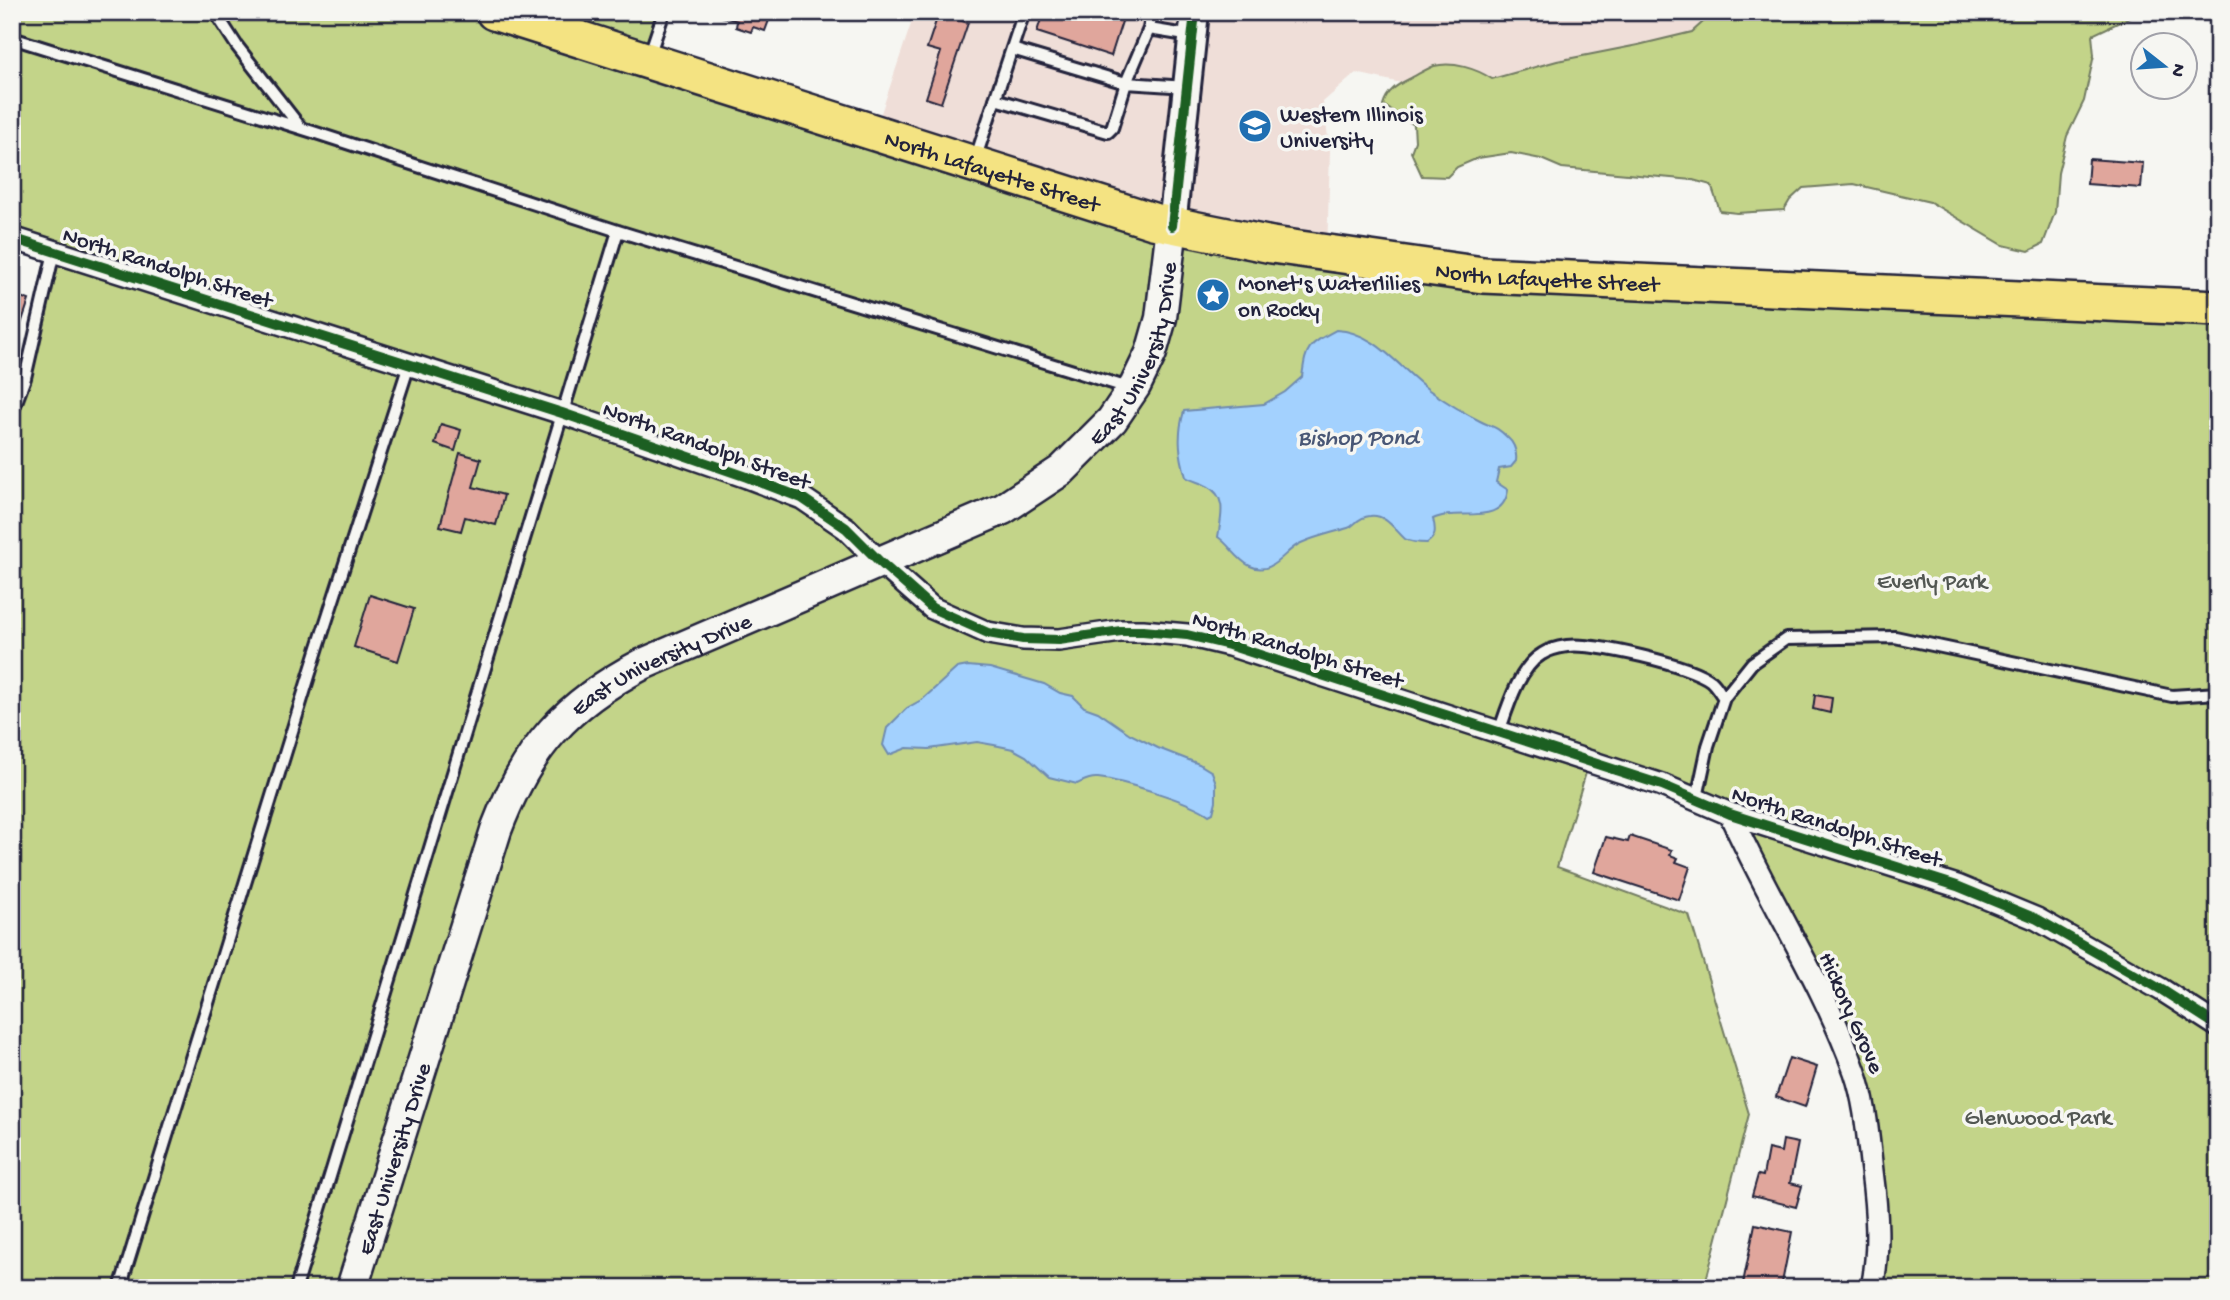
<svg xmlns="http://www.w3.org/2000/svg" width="2230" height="1300" font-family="'Gochi Hand',sans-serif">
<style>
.built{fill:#efded8}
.green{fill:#c3d489;stroke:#727b62;stroke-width:2}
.water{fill:#a3d1fe;stroke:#6f8bb0;stroke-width:2}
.building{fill:#e0a69c;stroke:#22223b;stroke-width:2}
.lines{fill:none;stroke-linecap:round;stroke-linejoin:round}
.service-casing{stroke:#22223b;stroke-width:16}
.minor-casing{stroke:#22223b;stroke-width:26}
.tertiary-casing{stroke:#22223b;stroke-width:32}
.secondary-casing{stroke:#22223b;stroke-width:35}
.trunk-casing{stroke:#22223b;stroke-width:40}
.service{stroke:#f6f6f2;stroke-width:10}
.minor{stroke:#f6f6f2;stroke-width:21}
.tertiary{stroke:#f6f6f2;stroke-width:26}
.secondary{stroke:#f6f6f2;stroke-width:30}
.trunk{stroke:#f4e382;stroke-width:35}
.cycleway-casing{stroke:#f6f6f2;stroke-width:15}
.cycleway{stroke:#1b5e20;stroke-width:10}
.labels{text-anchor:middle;stroke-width:7;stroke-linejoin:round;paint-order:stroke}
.poi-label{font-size:23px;fill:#22223b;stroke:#f6f6f2;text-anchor:start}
.street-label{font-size:23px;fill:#22223b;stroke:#f6f6f2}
.park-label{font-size:23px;fill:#525752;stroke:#f6f6f2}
.water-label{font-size:24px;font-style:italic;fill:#495776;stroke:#f6f6f2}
</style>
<rect width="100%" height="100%" fill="#f6f6f2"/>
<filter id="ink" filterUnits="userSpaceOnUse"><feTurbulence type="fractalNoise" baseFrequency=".0143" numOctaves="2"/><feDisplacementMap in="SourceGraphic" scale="14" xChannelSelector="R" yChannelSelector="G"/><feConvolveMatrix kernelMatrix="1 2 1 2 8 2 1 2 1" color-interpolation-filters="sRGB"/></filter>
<g filter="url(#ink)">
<!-- built -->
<path class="built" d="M915 12H1714L1692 32 1638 45 1557 61 1492 79 1484 74 1401 83 1356 73 1323 102 1330 151 1327 254 874 134Z"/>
<!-- green -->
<path class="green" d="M12 12H664L648 61 1272 245 2218 309V1288H1871L1865 1113 1730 814 1589 763 1557 867 1689 915 1749 1114 1704 1288H12V413L54 252 12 238Z
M1714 12H2141L2092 35 2094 55 2084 101 2067 136 2058 173 2055 212 2043 244 2029 251 2003 245 1930 202 1854 184 1803 188 1790 200 1784 210 1737 213 1720 211 1711 185 1693 180 1562 168 1541 159 1511 153 1478 158 1457 167 1447 177 1422 176 1411 152 1415 141 1414 125 1383 105C1387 91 1397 85 1409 79 1417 75 1426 69 1434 66 1453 61 1477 69 1492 79L1557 61 1638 45 1692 32Z"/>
<!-- water -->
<path class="water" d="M1336 330C1375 331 1400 369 1429 390 1442 399 1466 414 1480 421 1493 428 1495 425 1507 437 1514 443 1517 452 1516 461L1511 467 1499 469 1496 482 1508 490C1503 528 1456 507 1433 519 1436 530 1436 537 1427 543 1421 543 1410 542 1405 539 1395 530 1386 514 1370 516 1357 517 1355 526 1348 528 1332 533 1317 536 1301 543 1284 550 1273 577 1250 566 1236 559 1230 545 1218 537 1221 517 1228 497 1207 486 1200 482 1192 481 1186 477 1179 454 1177 435 1184 411L1264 404 1285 392 1302 377C1306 346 1308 345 1336 330Z
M968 666 990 668 1044 684 1060 693 1073 696 1084 707 1098 712 1130 734 1158 748 1199 764 1212 772 1216 783V801L1213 813 1209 815C1190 801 1122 781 1098 778 1089 777 1084 781 1077 784L1049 777 1026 756 1013 749 994 745 977 742 929 749 907 748 889 755 883 745 887 728 907 708 923 699 957 668Z"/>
<!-- building -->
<path class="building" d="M718 12H772L765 31 753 27 751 32 736 27 737 21 718 15Z
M939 12H959L956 19 968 23 941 103 926 98 941 52 927 48Z
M1043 12H1125L1111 56 1037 32Z
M2089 159 2143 163 2141 188 2087 184Z
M12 294 29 300 15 342H12Z
M441 424 461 430 455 451 435 444Z
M460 453 481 459 473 487 504 495 496 525 465 517 461 531 440 526Z
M370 595 414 609 398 661 354 647Z
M1815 695 1832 698 1830 713 1813 709Z
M1630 836 1672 850 1670 855 1678 858 1676 862 1690 867 1679 900 1594 872 1606 837 1628 842Z
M1789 1058 1817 1067 1805 1107 1776 1097Z
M1783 1140 1798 1143 1790 1183 1802 1186 1796 1207 1752 1196 1758 1175 1763 1176 1768 1149 1781 1152Z
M1755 1224 1792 1232 1781 1288H1742Z"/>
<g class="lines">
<defs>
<path id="service" d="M215 12 237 46 301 128
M1149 29 1152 12
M12 38 313 132 618 231 1132 389
M1012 49 1126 83 1149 29 1192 36
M649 56 664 12
M995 99 1108 132 1112 128 1126 83 1187 87
M975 160 1024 12
M12 413 25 378 54 252
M1499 732C1507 709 1519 667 1542 654 1548 650 1560 647 1567 646 1592 642 1692 665 1711 681 1716 685 1720 693 1724 698
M1697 798 1708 746 1724 698 1752 663 1786 639 1895 637 2172 696 2218 693
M120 1288 318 647 409 365
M296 1288 618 231"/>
<path id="minor" d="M12 238 562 413 747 477 802 498 846 528 880 562 932 608 988 633 1023 639 1059 640 1121 631H1143L1187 635 1229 645 1662 785 1730 814 1957 886 2037 919 2162 990 2218 1026
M1730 814C1769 901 1823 982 1855 1072 1866 1104 1868 1138 1872 1171 1877 1210 1880 1250 1872 1288"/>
<path id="tertiary" d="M1172 226 1195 12"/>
<g id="secondary">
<path id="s1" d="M352 1288 496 830C527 748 566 704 643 664L1003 509 1062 470 1112 420 1135 386 1151 353 1161 318 1172 226"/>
</g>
<g id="trunk">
<path id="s2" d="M494 12 1153 221 1272 245 1483 275 2218 308"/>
</g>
</defs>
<!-- service casing -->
<use href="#service" class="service-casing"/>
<!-- minor casing -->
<use href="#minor" class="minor-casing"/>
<!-- tertiary casing -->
<use href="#tertiary" class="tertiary-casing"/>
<!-- secondary casing -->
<use href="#secondary" class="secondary-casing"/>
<!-- trunk casing -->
<use href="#trunk" class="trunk-casing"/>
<!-- service -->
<use href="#service" class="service"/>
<!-- minor -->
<use href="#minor" class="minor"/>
<!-- tertiary -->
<use href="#tertiary" class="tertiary"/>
<!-- secondary -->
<use href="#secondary" class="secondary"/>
<!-- trunk -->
<use href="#trunk" class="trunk"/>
<defs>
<path id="cycleway" d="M1172 226 1195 12
M12 238 562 413 747 477 802 498 846 528 880 562 932 608 988 633 1023 639 1059 640 1121 631H1143L1187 635 1229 645 1662 785 1730 814 1957 886 2037 919 2162 990 2218 1026"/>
</defs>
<!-- cycleway casing -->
<use href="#cycleway" class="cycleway-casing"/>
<!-- cycleway -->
<use href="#cycleway" class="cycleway"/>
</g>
</g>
<!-- icons -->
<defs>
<symbol id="university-disc" viewBox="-11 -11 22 22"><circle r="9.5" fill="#1f6fb2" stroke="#f6f6f2"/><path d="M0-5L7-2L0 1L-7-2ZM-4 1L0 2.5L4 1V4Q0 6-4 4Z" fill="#fff"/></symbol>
<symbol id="sight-disc" viewBox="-11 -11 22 22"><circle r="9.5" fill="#1f6fb2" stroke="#f6f6f2"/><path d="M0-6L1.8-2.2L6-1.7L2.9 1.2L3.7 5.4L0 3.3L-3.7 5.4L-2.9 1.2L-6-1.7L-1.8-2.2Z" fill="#fff"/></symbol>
</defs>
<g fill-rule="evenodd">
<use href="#university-disc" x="1236" y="107" width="38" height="38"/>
<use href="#sight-disc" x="1194" y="276" width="38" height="38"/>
</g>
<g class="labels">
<!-- poi labels -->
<g class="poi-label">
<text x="1280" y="121">Western Illinois<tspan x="1280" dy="26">University</tspan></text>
<text x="1238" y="290">Monet's Waterlilies<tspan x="1238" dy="26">on Rocky</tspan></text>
</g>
<!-- street labels -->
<g class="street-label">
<text dy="8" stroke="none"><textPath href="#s2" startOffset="523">North Lafayette Street</textPath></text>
<text transform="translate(168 266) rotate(18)" y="8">North Randolph Street</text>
<text dy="8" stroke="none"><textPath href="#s2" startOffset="1090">North Lafayette Street</textPath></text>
<text dy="8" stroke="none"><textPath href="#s1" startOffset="1312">East University Drive</textPath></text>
<text transform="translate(707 444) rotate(20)" y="8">North Randolph Street</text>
<text transform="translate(1298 648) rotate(17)" y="8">North Randolph Street</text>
<text dy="8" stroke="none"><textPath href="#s1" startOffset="724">East University Drive</textPath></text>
<text transform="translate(1837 825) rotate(18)" y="8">North Randolph Street</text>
<text transform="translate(1853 1012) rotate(66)" y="8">Hickory Grove</text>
<text dy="8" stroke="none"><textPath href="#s1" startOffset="136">East University Drive</textPath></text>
</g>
<!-- park labels -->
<g class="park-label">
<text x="1932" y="588">Everly Park</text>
<text x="2038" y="1124">Glenwood Park</text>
</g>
<!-- water labels -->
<g class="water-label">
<text x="1358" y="444">Bishop Pond</text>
</g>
</g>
<!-- margin -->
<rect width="2230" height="1300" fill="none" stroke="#f6f6f2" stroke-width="42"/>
<rect x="21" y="21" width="2188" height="1258" fill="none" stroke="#22223b" stroke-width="2.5" filter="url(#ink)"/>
<!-- north arrow -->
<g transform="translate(2164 66) rotate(107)"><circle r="33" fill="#f6f6f2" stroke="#a1a1a9" stroke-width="2"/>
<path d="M0-5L12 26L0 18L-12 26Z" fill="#1f6fb2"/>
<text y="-10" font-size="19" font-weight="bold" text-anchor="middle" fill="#22223b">N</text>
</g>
</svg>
